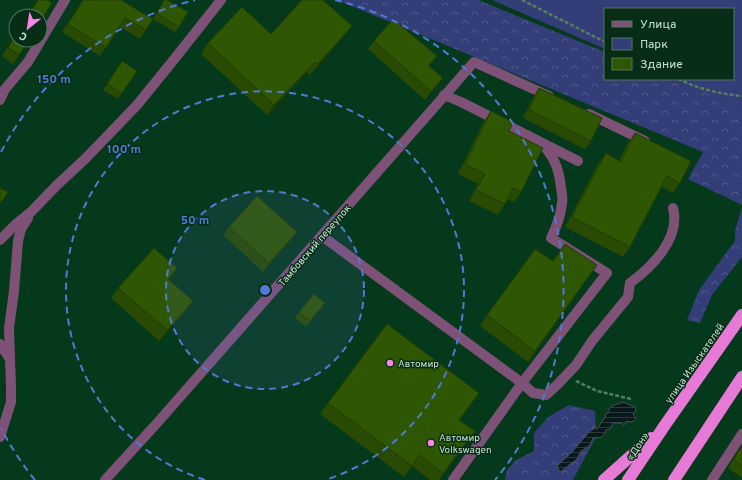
<svg xmlns="http://www.w3.org/2000/svg" width="742" height="480" font-family="Overpass,sans-serif">
<style>
.green{fill:#333d78}
.forest{fill:url(#forest-crowns)}
.water{fill:url(#water-rules);stroke:#415450}
.lines{fill:none;stroke-linecap:round;stroke-linejoin:round}
.path{stroke:#547d64;stroke-width:2.5;stroke-dasharray:4 2;stroke-linecap:butt}
.minor{stroke:#7e5176;stroke-width:10}
.highway{stroke:#e87ad7;stroke-width:12}
.wall{fill:#284a02}
.shaded-wall{fill:#213c01}
.building{fill:#2f5602;stroke:#213c01}
.ring{fill:none;stroke:#507ad5;stroke-width:2;stroke-dasharray:7 5}
.poi-dot{fill:#fa87e8;stroke:#072d17;stroke-width:1.5}
.labels{text-anchor:middle;stroke-width:3;stroke-linejoin:round;paint-order:stroke}
.street-label{font-size:10px;fill:#c7e0cd;stroke:#072d17}
.poi-label{font-size:10px;fill:#c7e0cd;stroke:#072d17;text-anchor:start}
.centre{fill:#507ad5;stroke:#072d17;stroke-width:2}
.ring-label{font-size:12px;text-anchor:middle;font-weight:bold;fill:#507ad5;stroke:#072d17;stroke-width:3;stroke-linejoin:round;paint-order:stroke}
</style>
<defs>
<pattern id="forest-crowns" width="20" height="18" patternUnits="userSpaceOnUse"><rect width="20" height="18" fill="#333d78"/><path d="M2 6a3 3 0 1 1 6 0M12 15a3 3 0 1 1 6 0" fill="none" stroke="#4f598a"/></pattern>
<pattern id="water-rules" width="6" height="5" patternUnits="userSpaceOnUse"><rect width="6" height="5" fill="#08181b"/><path d="M0 2.5h6" fill="none" stroke="#2a393b"/></pattern>
</defs>
<rect width="100%" height="100%" fill="#05391c"/>
<!-- green -->
<path class="green" d="M492 0H742V109L673 79H733V9H605V49Z"/>
<!-- forest -->
<path class="forest" d="M337 0H478L605 52V79H672L742 107V205L688 179 703 152Z
M742 207V257L712 295 700 323 687 320 699 290 735 241V231Z
M569 405 595 411 596 437 574 478 572 480H505L507 470 516 460 534 451V433L548 417Z"/>
<!-- water -->
<path class="water" d="M623 402 635 407 636 410 633 414 636 419 634 421 629 422 627 421 624 425 621 423H613L610 429 606 430C603 439 601 437 593 438L590 445 580 452 577 459 560 472 557 466 572 452 589 432 595 428 597 429 605 417 606 416 605 415 607 413H608C609 405 616 405 623 402Z"/>
<g class="lines">
<!-- path -->
<path class="path" d="M522 0 605 42
M678 79C699 89 720 94 742 96
M576 381 597 391 631 399"/>
<!-- minor -->
<path class="minor" d="M444 95 461 102 578 161
M0 100 5 89 28 62 65 0
M589 114 645 141
M322 236 522 383 533 393 546 395 556 386 576 365 592 341 628 297 630 283C652 267 681 238 673 208
M0 240 15 225 31 212 56 186 85 159 114 129 137 105 176 57 221 0
M0 344 10 359 11 386V402L0 437
M10 359 9 328 14 291 18 241 21 229 28 218
M105 480 158 422 474 62 549 96
M453 480 522 383 607 273 551 238C556 228 561 215 562 203 563 198 562 193 561 188 559 168 554 156 540 142
M712 480 742 434"/>
<!-- highway -->
<path class="highway" d="M604 480 651 438
M628 480 665 425 742 315
M674 480 742 377"/>
</g>
<!-- wall -->
<path class="wall" d="M83 0 87 1 88 0H121L146 30 140 39 120 27 100 56 62 32Z
M164 0 179 27 175 32 153 19Z
M16 34V40L19 55 13 64 2 56Z
M271 34 344 36 310 75 307 72 267 115 201 54 208 43Z
M374 41 437 56 429 66 437 86 425 100 368 49Z
M122 61 137 71 118 99 103 90Z
M539 88 591 141 585 149 523 118 534 96Z
M491 111 509 131 521 192 514 202 507 199 505 204 498 215 469 201 478 184 458 174 484 121Z
M635 133 680 183 673 193 661 187 630 247 623 257 565 227 598 164 606 153 619 161 628 143Z
M229 227 297 232 291 240 263 272 223 235Z
M553 261 597 265 528 362 480 326 487 315Z
M169 280 193 301 185 312 159 341 111 298 118 288Z
M325 303 306 327 295 318 299 312Z
M328 403 472 404 459 420 475 431 439 480H430L412 466 404 477 320 414Z
M742 445V478L728 468Z"/>
<!-- shaded-wall -->
<path class="shaded-wall" d="M352 26 344 36 310 75 318 64Z
M315 62 307 72 267 115 274 105Z
M443 78 437 86 425 100 431 91Z
M297 232 291 240 263 272 269 263Z
M177 268 170 279 160 289 168 279Z
M193 301 185 312 159 341 167 330Z
M475 431 467 442 438 480 443 473Z"/>
<!-- building -->
<path class="building" d="M38 0H47L52 3 40 22V16H28Z
M83 0H86L88 1 89 0H121L153 19 146 30 125 18 106 48 68 24Z
M164 0H167L188 12 179 27 157 14Z
M302 0H323L352 26 318 64 315 62 274 105 208 43 242 7 271 34Z
M393 19 437 56 428 65 443 78 431 91 374 41Z
M16 35V40H29L19 55 8 48Z
M122 61 137 71 122 93 107 84Z
M539 88 602 118 591 141 529 110Z
M491 111 513 122 509 131 543 148 521 192 513 188 505 204 476 190 485 174 465 164Z
M635 133 691 161 680 183 667 176 630 247 572 217 606 153 621 162Z
M0 188 8 192 0 204Z
M257 196 297 232 269 263 229 227Z
M565 244 597 265 535 351 487 315 535 249 553 261Z
M154 248 177 268 168 279 193 301 167 330 118 288Z
M314 294 325 303 310 321 299 312Z
M387 324 479 393 459 420 475 431 443 473 419 455 412 466 328 403Z
M742 446V466L734 459Z"/>
<!-- distance rings -->
<circle cx="265" cy="290" r="99" fill="#507ad5" fill-opacity=".12"/>
<g class="ring">
<circle cx="265" cy="290" r="99"/>
<path d="M205 480A199 199 0 1 1 325 480"/>
<path d="M35 480A298 298 0 0 1 1 428M1 152A298 298 0 0 1 195 0M335 0A298 298 0 0 1 495 480"/>
</g>
<!-- markers -->
<g class="poi-dot">
<circle cx="390" cy="363" r="4"/>
<circle cx="431" cy="443" r="4"/>
</g>
<g class="labels">
<!-- street labels -->
<g class="street-label">
<text transform="translate(314 245) rotate(-49)" y="4">Тамбовский переулок</text>
<text transform="translate(694 363) rotate(-55)" y="4">улица Изыскателей</text>
<text transform="translate(637 446) rotate(-56)" y="4">«Дон»</text>
</g>
<!-- poi labels -->
<g class="poi-label">
<text x="398" y="367">Автомир</text>
<text x="439" y="441">Автомир<tspan x="439" dy="12">Volkswagen</tspan></text>
</g>
</g>
<circle cx="265" cy="290" r="6" class="centre"/>
<g class="ring-label">
<text x="54" y="83">150 m</text>
<text x="124" y="153">100 m</text>
<text x="195" y="224">50 m</text>
</g>
<!-- legend -->
<rect x="604" y="8" width="130" height="72" fill="#072d17" stroke="#547560"/>
<rect x="612" y="21" width="20" height="6" fill="#7e5176" stroke="#547560"/>
<text x="640" y="28" font-size="12" fill="#c7e0cd">Улица</text>
<rect x="612" y="38" width="20" height="12" fill="#333d78" stroke="#547560"/>
<text x="640" y="48" font-size="12" fill="#c7e0cd">Парк</text>
<rect x="612" y="58" width="20" height="12" fill="#2f5602" stroke="#547560"/>
<text x="640" y="68" font-size="12" fill="#c7e0cd">Здание</text>
<!-- north arrow -->
<g transform="translate(28 28) rotate(210)"><circle r="19" fill="#072d17" stroke="#547560"/>
<path d="M0-3L7 15L0 10L-7 15Z" fill="#fa87e8"/>
<text y="-6" font-size="11" font-weight="bold" text-anchor="middle" fill="#c7e0cd">С</text>
</g>
</svg>
